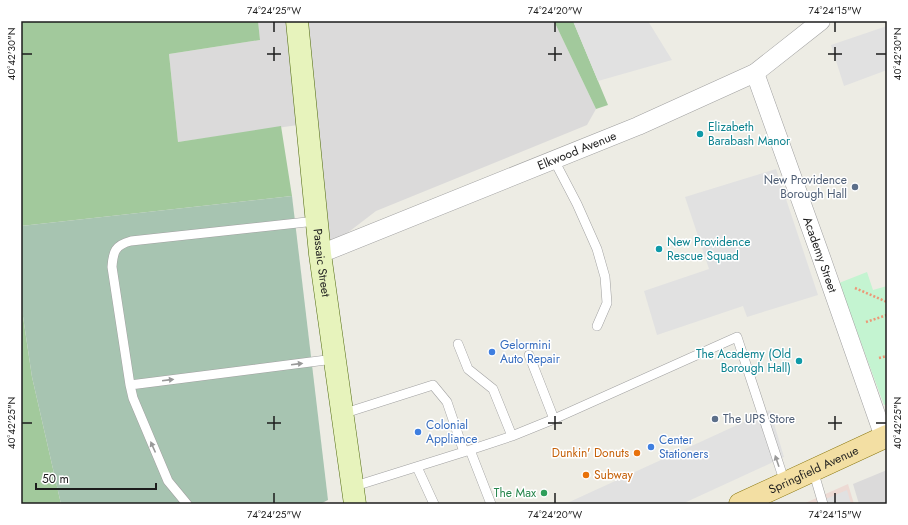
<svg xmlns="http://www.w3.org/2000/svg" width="908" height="525" font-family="Jost,sans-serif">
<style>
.residential{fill:#dbdada}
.commercial{fill:#eddad4}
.forest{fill:#a2c99c}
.cemetery{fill:#a7c4b1}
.park{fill:#c4f4d1}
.parking{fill:#e1e1e1}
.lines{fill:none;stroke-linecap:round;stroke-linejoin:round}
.service-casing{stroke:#a1a1a1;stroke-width:10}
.minor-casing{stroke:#a1a1a1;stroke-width:19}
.secondary-casing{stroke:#506a0f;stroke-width:23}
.primary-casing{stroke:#89760d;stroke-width:23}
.path{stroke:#ed9776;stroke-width:2.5;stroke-dasharray:2 2;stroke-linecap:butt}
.service{stroke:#fff;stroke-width:9}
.minor{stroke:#fff;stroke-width:18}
.secondary{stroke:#e7f3bc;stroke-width:22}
.primary{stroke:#f3dfa3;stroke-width:22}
.oneway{fill:#999}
.ticks{fill:none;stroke:#1d1d1d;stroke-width:1.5}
.culture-dot{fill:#0f9aa8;stroke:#fff;stroke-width:1.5}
.service-dot{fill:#5c6f8a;stroke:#fff;stroke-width:1.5}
.shop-dot{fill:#3f7fe0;stroke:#fff;stroke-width:1.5}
.food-dot{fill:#e8710a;stroke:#fff;stroke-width:1.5}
.leisure-dot{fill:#2e9e5b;stroke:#fff;stroke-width:1.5}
.labels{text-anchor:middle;stroke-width:3;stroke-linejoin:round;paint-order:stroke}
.culture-label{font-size:12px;fill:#0d838f;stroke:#fff;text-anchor:start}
.street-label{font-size:12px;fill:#1d1d1d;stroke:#fff}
.service-label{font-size:12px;fill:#4e5e75;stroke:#fff;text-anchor:end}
.shop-label{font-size:12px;fill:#366cbe;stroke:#fff;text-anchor:start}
.food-label{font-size:12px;fill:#c56008;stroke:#fff;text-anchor:end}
.leisure-label{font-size:12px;fill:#27864d;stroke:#fff;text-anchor:end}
.neatline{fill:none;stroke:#1d1d1d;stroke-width:1.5}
.ticks-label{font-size:10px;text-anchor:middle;fill:#1d1d1d}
</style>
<rect width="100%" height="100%" fill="#edece4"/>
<!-- residential -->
<path class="residential" d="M258 21H554L596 109 587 125 376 211 320 254 305 124 178 142 169 54 260 40Z
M887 470V504H859L853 484Z"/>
<!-- commercial -->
<path class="commercial" d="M848 484 854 504H803Z"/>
<!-- forest -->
<path class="forest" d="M21 21H258L260 40 169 54 178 142 281 126 292 196 21 226Z
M554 21H573L608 105 596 109Z
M21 303 32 377 61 504H21Z"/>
<!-- cemetery -->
<path class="cemetery" d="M292 196 328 500 320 504H61L32 377 21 303V226Z"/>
<!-- park -->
<path class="park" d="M867 272 873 290 887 286V404L884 405 839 283Z"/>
<!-- parking -->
<path class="parking" d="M573 21H648L672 60 598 81Z
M887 26V70L844 86 831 45Z
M776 169 818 295 747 317 743 306 657 335 644 291 709 269 685 197Z
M770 410 784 457 682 504H565Z
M847 490 851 504H814Z"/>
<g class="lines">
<defs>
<path id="service" d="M554 160 577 204 597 249 605 277 607 303 597 326
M458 344 468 369 493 389 512 436
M529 355 554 419
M130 385 334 359
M342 414 433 385 447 402 464 452
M470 450 491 504
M417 467 434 504
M813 470 823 504
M352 487 470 450 512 436 554 419 737 337 785 483
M187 504 168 481 133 398 130 385 112 267C113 252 115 245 131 241L316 221"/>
<g id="minor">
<path id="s1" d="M755 73 821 257 884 437"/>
<path id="s2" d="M320 254 638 126 755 73 821 21"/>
</g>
<g id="secondary">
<path id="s3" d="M297 21 320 254 355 504"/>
</g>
<g id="primary">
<path id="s4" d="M740 504 887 436"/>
</g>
</defs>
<!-- service casing -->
<use href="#service" class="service-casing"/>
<!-- minor casing -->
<use href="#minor" class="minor-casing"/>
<!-- secondary casing -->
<use href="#secondary" class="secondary-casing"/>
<!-- primary casing -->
<use href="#primary" class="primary-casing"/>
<!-- path -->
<path class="path" d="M855 288 887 302
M866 322 887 315
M879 358 887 356"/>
<!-- service -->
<use href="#service" class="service"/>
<!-- minor -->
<use href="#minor" class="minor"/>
<!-- secondary -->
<use href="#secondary" class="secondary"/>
<!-- primary -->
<use href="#primary" class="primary"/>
</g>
<!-- one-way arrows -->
<defs><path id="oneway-solid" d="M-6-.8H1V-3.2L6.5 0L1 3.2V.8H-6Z"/></defs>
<g class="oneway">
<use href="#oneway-solid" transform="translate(297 364) rotate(-7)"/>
<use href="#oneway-solid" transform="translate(168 380) rotate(-7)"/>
<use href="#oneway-solid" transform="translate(153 447) rotate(-114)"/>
<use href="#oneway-solid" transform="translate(777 461) rotate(-109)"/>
</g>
<!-- ticks -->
<path class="ticks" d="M274 22V32M555 22V32M835 22V32M274 47V61M555 47V61M835 47V61M22 54H32M267 54H281M548 54H562M828 54H842M876 54H886M274 416V430M555 416V430M835 416V430M22 423H32M267 423H281M548 423H562M828 423H842M876 423H886M274 493V503M555 493V503M835 493V503"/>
<!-- markers -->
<g class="culture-dot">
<circle cx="700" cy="134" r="4"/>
<circle cx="659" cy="249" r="4"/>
<circle cx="799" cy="361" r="4"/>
</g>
<g class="service-dot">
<circle cx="855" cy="187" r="4"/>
<circle cx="715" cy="419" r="4"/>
</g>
<g class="shop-dot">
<circle cx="492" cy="352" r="4"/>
<circle cx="418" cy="432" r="4"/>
<circle cx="651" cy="447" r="4"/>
</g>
<g class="food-dot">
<circle cx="637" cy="453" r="4"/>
<circle cx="586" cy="475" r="4"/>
</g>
<circle class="leisure-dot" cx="544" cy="493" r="4"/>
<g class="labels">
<!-- culture labels -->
<g class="culture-label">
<text x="708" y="131">Elizabeth<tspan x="708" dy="14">Barabash Manor</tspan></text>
<text x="667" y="246">New Providence<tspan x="667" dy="14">Rescue Squad</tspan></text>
<text x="791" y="358" text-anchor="end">The Academy (Old<tspan x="791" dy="14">Borough Hall)</tspan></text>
</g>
<!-- street labels -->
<g class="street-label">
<text dy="4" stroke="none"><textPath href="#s2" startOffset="277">Elkwood Avenue</textPath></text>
<text dy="4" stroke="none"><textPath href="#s1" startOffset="193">Academy Street</textPath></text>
<text dy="4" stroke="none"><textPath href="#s3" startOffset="243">Passaic Street</textPath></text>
<text dy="4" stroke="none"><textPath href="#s4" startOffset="81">Springfield Avenue</textPath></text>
</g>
<!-- service labels -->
<g class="service-label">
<text x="847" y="184">New Providence<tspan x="847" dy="14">Borough Hall</tspan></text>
<text x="723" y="423" text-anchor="start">The UPS Store</text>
</g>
<!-- shop labels -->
<g class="shop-label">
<text x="500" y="349">Gelormini<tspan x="500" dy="14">Auto Repair</tspan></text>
<text x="426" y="429">Colonial<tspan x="426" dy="14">Appliance</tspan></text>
<text x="659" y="444">Center<tspan x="659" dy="14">Stationers</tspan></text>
</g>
<!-- food labels -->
<g class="food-label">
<text x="629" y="457">Dunkin' Donuts</text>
<text x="594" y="479" text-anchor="start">Subway</text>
</g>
<!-- leisure labels -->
<g class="leisure-label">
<text x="536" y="497">The Max</text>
</g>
</g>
<!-- border -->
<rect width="908" height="525" fill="none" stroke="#ffffff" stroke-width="44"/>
<!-- scale -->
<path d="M36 483v6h120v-6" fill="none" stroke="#1d1d1d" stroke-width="2"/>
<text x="42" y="483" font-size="12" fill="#1d1d1d" stroke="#ffffff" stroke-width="3" paint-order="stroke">50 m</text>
<rect x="22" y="22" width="864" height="481" class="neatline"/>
<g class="ticks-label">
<text x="274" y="14">74°24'25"W</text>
<text x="555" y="14">74°24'20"W</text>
<text x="835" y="14">74°24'15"W</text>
<text transform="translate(11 54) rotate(-90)" y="4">40°42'30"N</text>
<text transform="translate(897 54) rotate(-90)" y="4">40°42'30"N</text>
<text transform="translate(11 423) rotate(-90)" y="4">40°42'25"N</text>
<text transform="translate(897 423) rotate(-90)" y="4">40°42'25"N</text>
<text x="274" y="518">74°24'25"W</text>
<text x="555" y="518">74°24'20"W</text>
<text x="835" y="518">74°24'15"W</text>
</g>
</svg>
